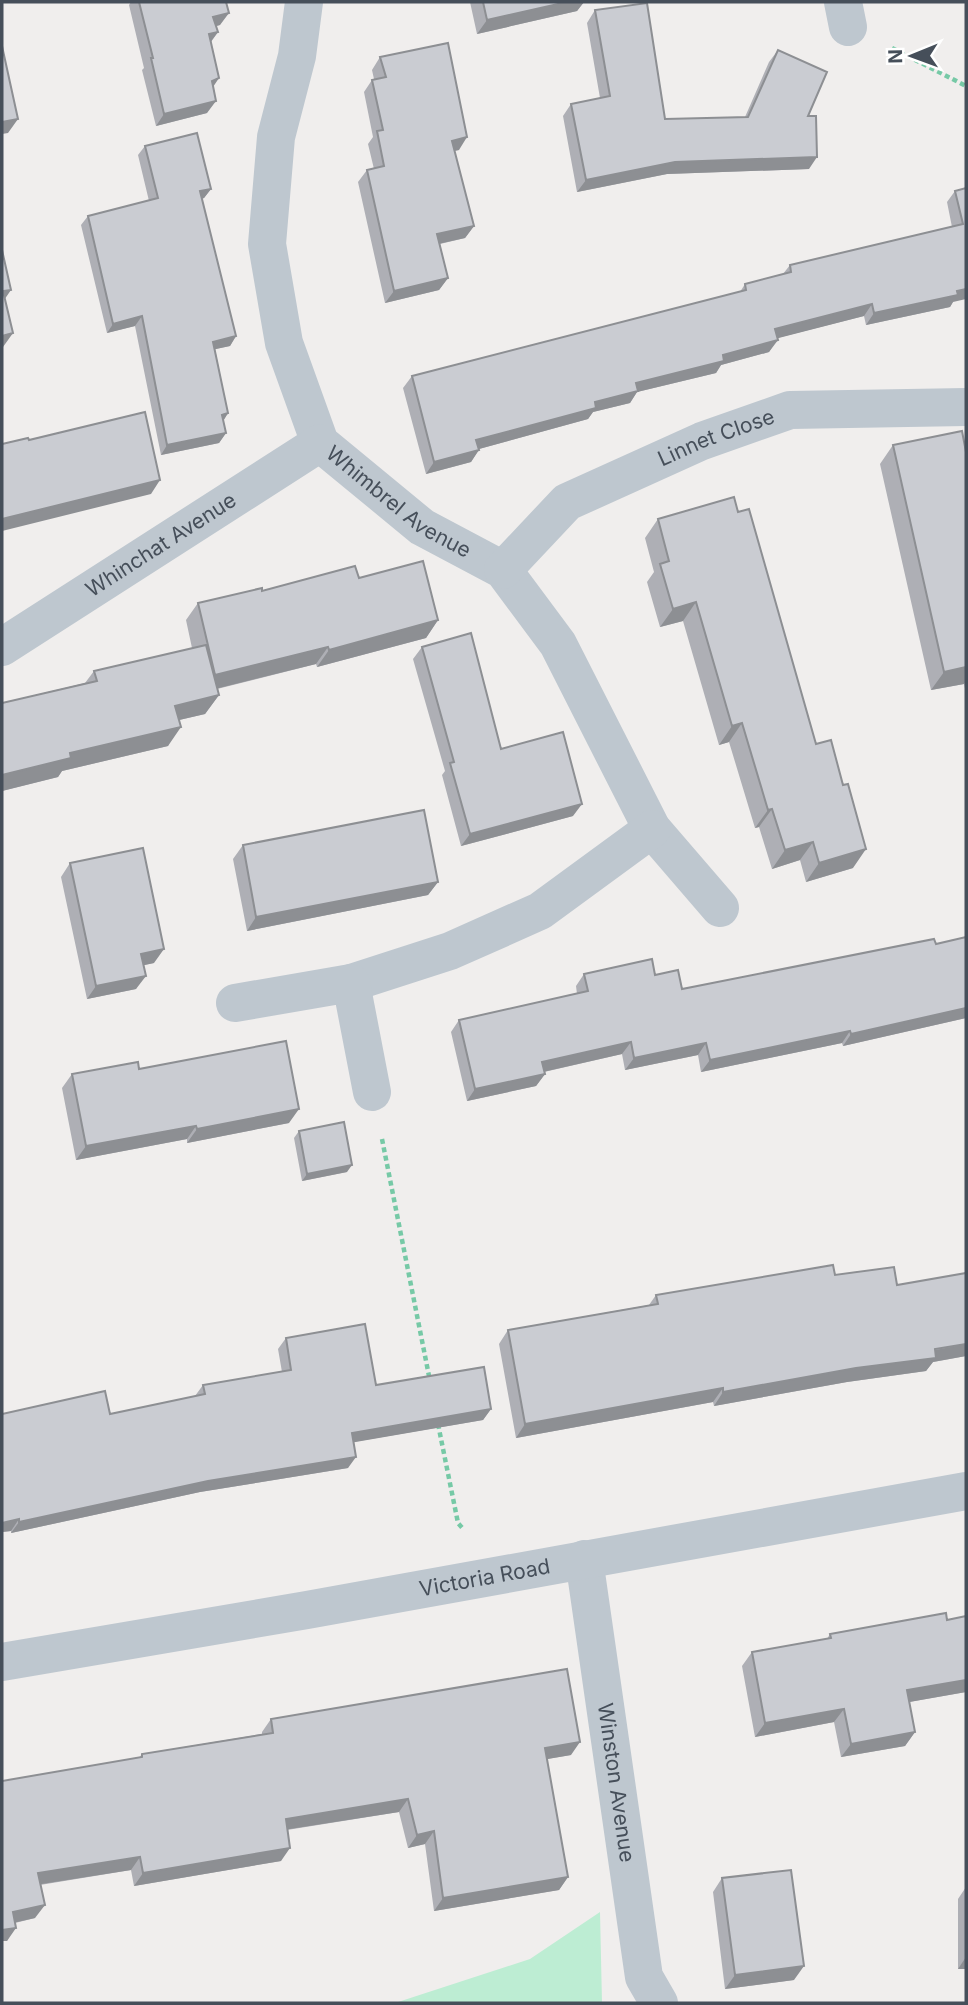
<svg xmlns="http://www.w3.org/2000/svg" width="968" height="2005" font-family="Inter,sans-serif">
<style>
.green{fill:#bdedd3}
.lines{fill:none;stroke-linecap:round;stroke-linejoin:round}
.path{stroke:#76c9a6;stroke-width:4.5;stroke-dasharray:5 3.5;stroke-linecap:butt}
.minor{stroke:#bec7cf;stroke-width:38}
.wall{fill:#aeafb5}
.shaded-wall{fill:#8d8f93}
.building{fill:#caccd2;stroke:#8d8f93;stroke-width:2}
.labels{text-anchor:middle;stroke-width:6;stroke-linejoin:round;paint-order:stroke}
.street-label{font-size:21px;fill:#464f5a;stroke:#fff}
</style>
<rect width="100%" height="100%" fill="#f0eeed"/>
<!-- green -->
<path class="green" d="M600 1912 602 2003H395L530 1959Z"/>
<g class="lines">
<!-- path -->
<path class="path" d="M892 48 966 86
M382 1139 430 1381
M438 1424 458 1523 464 1530"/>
<!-- minor -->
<g class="minor">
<path id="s1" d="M304 2 297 56 276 137 267 244 284 343 320 443 422 527 503 570 558 644 652 829 720 908"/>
<path d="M843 2 848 27"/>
<path id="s2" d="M503 570 567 502 702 441 790 410 966 407"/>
<path id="s3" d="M2 647 320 443"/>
<path d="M351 983 450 951 540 911 652 829"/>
<path d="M235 1003 351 983 372 1092"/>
<path id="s4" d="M584 1559 644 1977 659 2003"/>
<path id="s5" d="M2 1662 307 1610 966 1491"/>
</g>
</g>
<!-- wall -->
<path class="wall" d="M131 2H226L220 25 216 26 218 32 211 42 213 87 207 113 156 126 142 70 144 68 129 5Z
M470 2H584L577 11 477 34Z
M595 10 665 119 745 117 769 62 778 50 808 116 809 169 667 174 577 192 563 116 571 104 600 98 587 23Z
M380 57 459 150 454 151 474 226 465 238 440 244 448 278 439 290 385 303 358 182 367 170 374 169 368 144 373 137 364 92 372 80 374 79 372 70Z
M145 146 211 189 204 198 202 199 236 336 230 346 215 349 228 413 223 421 226 433 219 443 161 455 135 326 107 333 81 225 88 216 149 201 138 155Z
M966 188 953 302 950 307 866 325 864 316 777 338 769 352 721 365 716 373 637 392 630 403 593 412 588 419 479 449 471 462 426 474 403 388 412 376 740 292 745 284 783 274 790 265 952 227 947 202 955 191Z
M893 445 966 452V693L964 684 931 690 880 464Z
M738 512 816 744 853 868 806 882 800 860 772 869 759 827 755 828 729 742 719 745 683 621 660 627 647 582 654 572 645 538 658 519Z
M359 578 438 620 426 638 317 667 316 664 217 689 219 695 205 714 179 720 168 746 62 771 58 777 2 791V703L85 683 94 671 192 648 186 620 198 603 262 591Z
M422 647 501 749 573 816 461 846 442 775 445 771 413 659Z
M243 845 438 882 428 895 247 931 233 859Z
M70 863 154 963 144 965 136 989 87 999 61 877Z
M966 937V1018L843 1046 842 1043 701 1072 698 1055 625 1070 622 1054 544 1072 545 1074 536 1086 467 1101 451 1032 459 1020 577 994 576 986 584 974 655 975 682 989 936 944Z
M139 1069 289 1123 187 1143V1139L76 1160 62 1088 72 1074Z
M299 1131 347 1172 302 1181 294 1138Z
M966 1273V1356L933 1362 926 1371 847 1382 714 1406 713 1402 516 1438 499 1344 508 1330 649 1305 656 1295 835 1275 897 1285Z
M286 1338 376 1385 491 1409 483 1420 353 1442 348 1468 200 1492 11 1533V1531L2 1532 110 1414 195 1396 203 1385 282 1372 278 1349Z
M830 1634 966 1692 909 1702 915 1732 905 1746 841 1757 834 1722 755 1737 742 1666 752 1652 827 1639Z
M271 1719 571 1755 547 1759 568 1877 559 1890 434 1911 425 1844 408 1848 399 1812 287 1830 281 1861 134 1886 131 1870 40 1885 35 1918 15 1923 7 1941 2 1781 139 1758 142 1754 262 1734V1732Z
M722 1878 794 1980 725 1989 713 1892Z
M966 1887V1969H958V1899Z"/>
<!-- shaded-wall -->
<path class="shaded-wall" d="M567 2H584L577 11 477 34 487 20Z
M229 13 220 25 205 29 213 17Z
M218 32 209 44V34Z
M219 78 211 90 212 81Z
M216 101 207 113 156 126 164 114Z
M18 119 8 133 2 134V122Z
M467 137 459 150 443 153 452 141Z
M817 157 809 169 667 174 577 192 586 180 675 162Z
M211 189 204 198 193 201 200 191Z
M474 226 465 238 429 246 437 234Z
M448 278 439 290 385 303 394 291Z
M966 289V299L953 302 950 307 866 325 874 313Z
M11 290 2 303 3 291Z
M872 304 864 316 767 341 775 329Z
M142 316 135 326 107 333 113 324Z
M13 333 3 347 2 348V336Z
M236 336 230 346 207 351 213 342Z
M778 340 769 352 721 365 716 373 637 392 630 403 593 412 588 419 468 452 476 440 595 402 636 383 723 355Z
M228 413 222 423V415Z
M226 433 219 443 161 455 167 445Z
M479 450 471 462 426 474 434 462Z
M160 480 151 494 2 531V519Z
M696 602 683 621 660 627 673 609Z
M438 620 426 638 317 667 329 650Z
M328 647 316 664 203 692 215 675Z
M966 667V681L964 684 931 690 944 672Z
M219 695 205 714 162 724 175 706Z
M742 723 729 742 719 745 732 726Z
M181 727 168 746 62 771 58 777 2 791V775L70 753Z
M582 804 573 816 461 846 470 834Z
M772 809 759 827 755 828 768 810Z
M813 842 800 860 772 869 785 850Z
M866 849 853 868 806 882 819 863Z
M438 882 428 895 247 931 256 917Z
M164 949 154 963 131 968 141 954Z
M146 976 136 989 87 999 96 986Z
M966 1008V1018L843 1046 851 1034Z
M850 1031 842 1043 701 1072 710 1060Z
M631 1042 622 1054 534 1074 542 1062Z
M706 1043 698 1055 625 1070 634 1058Z
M545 1074 536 1086 467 1101 475 1089Z
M299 1109 289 1123 187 1143 197 1129Z
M196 1126 187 1139 76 1160 86 1146Z
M352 1165 347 1172 302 1181 307 1174Z
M966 1344V1356L933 1362 926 1371 847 1382 714 1406 723 1392Z
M723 1388 713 1402 516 1438 525 1424Z
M491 1409 483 1420 344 1444 352 1433Z
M356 1457 348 1468 200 1492 11 1533 19 1522 208 1481Z
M19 1519 11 1531 2 1532V1523Z
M966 1680V1692L898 1704 907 1690Z
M844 1709 834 1722 755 1737 765 1723Z
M915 1732 905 1746 841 1757 851 1744Z
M580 1742 571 1755 536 1761 545 1748Z
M408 1799 399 1812 277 1831 286 1819Z
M434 1831 425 1844 408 1848 417 1835Z
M290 1848 281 1861 134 1886 143 1873Z
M140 1857 131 1870 29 1886 38 1873Z
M568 1877 559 1890 434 1911 443 1898Z
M45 1905 35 1918 4 1925 13 1912Z
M16 1928 7 1941H2V1930Z
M966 1957V1969H958Z
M804 1966 794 1980 725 1989 735 1975Z"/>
<!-- building -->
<path class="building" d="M139 2H226L229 13 213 17 218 32 209 34 219 78 212 81 216 101 164 114 151 58H153Z
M483 2H567L487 20Z
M647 3 665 119 748 117 778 50 827 72 808 116H816L817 157 675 162 586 180 571 104 610 96 595 10Z
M448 43 467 137 452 141 474 226 437 234 448 278 394 291 367 170 384 166 377 131 383 130 372 80 386 77 380 57Z
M2 46 18 119 2 122Z
M197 133 211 189 200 191 236 336 213 342 228 413 222 415 226 433 167 445 142 316 113 324 88 216 158 198 145 146Z
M966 188V289L957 291 958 295 874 313 872 304 775 329 778 340 723 355 724 361 636 383 638 391 595 402 596 408 476 440 479 450 434 462 412 376 746 290 745 284 791 272 790 265 963 224 955 191Z
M2 250 11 290 3 291 13 333 2 336Z
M145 412 160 480 2 519V444L28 438 29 440Z
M962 431 966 452V667L944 672 893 445Z
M734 497 738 512 749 509 816 744 831 740 843 785 848 784 866 849 819 863 813 842 785 850 772 809 768 810 742 723 732 726 696 602 673 609 660 564 669 561 658 519Z
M423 561 438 620 329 650 328 647 215 675 198 603 262 588V591L355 566 359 578Z
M471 633 501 749 563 732 582 804 470 834 450 763 454 762 422 647Z
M206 645 219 695 175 706 181 727 70 753 71 758 2 775V703L97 681 94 671Z
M424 810 438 882 256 917 243 845Z
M143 848 164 949 141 954 146 976 96 986 70 863Z
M966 937V1008L851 1034 850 1031 710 1060 706 1043 634 1058 631 1042 542 1062 545 1074 475 1089 459 1020 588 991 584 974 652 959 655 975 678 970 682 989 934 939 936 944Z
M286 1041 299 1109 197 1129 196 1126 86 1146 72 1074 138 1062 139 1069Z
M344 1122 352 1165 307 1174 299 1131Z
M833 1265 835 1275 894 1267 897 1285 966 1273V1344L935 1349 936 1358 856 1368 723 1392V1388L525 1424 508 1330 658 1304 656 1295Z
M365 1324 376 1385 484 1367 491 1409 352 1433 356 1457 208 1481 19 1522V1519L2 1523V1414L105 1391 110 1414 205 1394 203 1385 291 1370 286 1338Z
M946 1613 947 1620 966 1616V1680L907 1690 915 1732 851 1744 844 1709 765 1723 752 1652 831 1638 830 1634Z
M567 1669 580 1742 545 1748 568 1877 443 1898 434 1831 417 1835 408 1799 286 1819 290 1848 143 1873 140 1857 38 1873 45 1905 13 1912 16 1928 2 1930V1781L142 1757V1754L273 1733 271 1719Z
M791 1870 804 1966 735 1975 722 1878Z"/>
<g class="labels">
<!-- street labels -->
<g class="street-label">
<text dy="7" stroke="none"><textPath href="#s2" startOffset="256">Linnet Close</textPath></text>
<text dy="7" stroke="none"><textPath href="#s1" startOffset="551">Whimbrel Avenue</textPath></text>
<text dy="7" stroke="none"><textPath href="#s3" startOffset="189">Whinchat Avenue</textPath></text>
<text dy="7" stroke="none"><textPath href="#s5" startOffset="490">Victoria Road</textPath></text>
<text dy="7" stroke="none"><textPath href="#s4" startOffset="226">Winston Avenue</textPath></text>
</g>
</g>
<!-- border -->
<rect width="968" height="2005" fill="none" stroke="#464f5a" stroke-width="7"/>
<!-- north arrow -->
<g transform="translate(912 56) rotate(269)" stroke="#ffffff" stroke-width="5" paint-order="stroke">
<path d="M0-5L12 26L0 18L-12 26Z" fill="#464f5a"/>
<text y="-10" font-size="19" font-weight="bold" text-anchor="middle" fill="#464f5a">N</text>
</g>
</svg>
